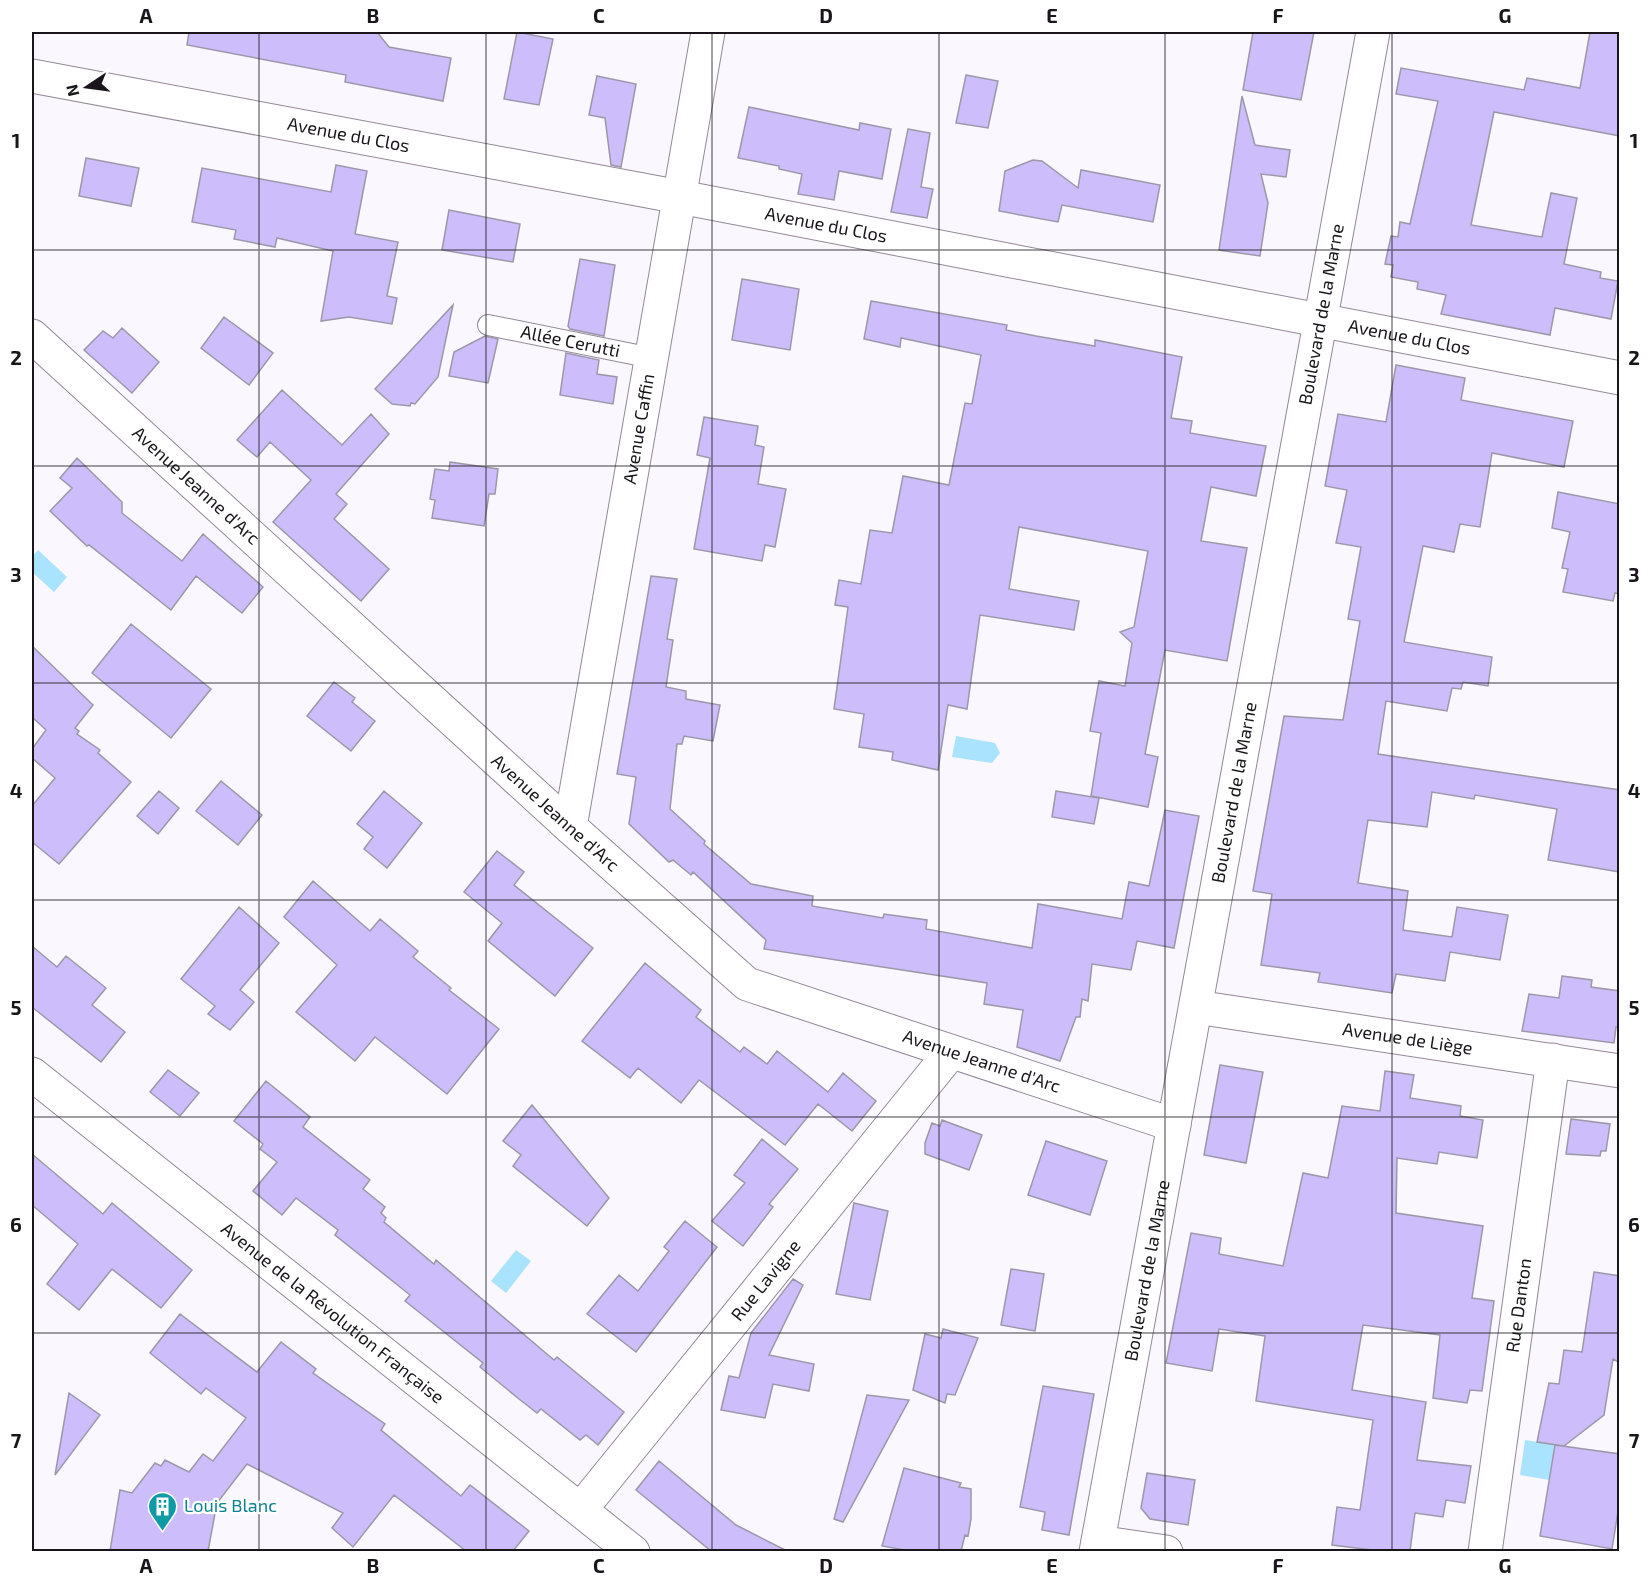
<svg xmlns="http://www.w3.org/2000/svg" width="1651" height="1583" font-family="'Exo 2',sans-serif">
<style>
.water{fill:#aae3fe}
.building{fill:#cdbdfa;stroke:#9c98a9;stroke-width:1.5}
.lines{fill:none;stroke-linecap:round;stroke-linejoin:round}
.service-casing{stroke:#938898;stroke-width:22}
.minor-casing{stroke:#938898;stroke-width:35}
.tertiary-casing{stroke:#938898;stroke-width:35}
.service{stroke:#fff;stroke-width:20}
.minor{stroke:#fff;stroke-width:33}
.tertiary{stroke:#fff;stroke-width:33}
.grid{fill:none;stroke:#19151b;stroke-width:1.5;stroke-opacity:0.55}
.labels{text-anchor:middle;stroke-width:4.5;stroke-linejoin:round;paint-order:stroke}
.street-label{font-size:18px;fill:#19151b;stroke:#fff}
.culture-label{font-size:18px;fill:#0d838f;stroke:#fff;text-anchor:start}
.neatline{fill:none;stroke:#19151b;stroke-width:2}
.grid-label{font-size:20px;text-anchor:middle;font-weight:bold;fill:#19151b}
</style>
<rect width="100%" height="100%" fill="#fbf7fe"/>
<!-- water -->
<path class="water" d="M38 550 67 577 54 592 32 572V557Z
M956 736 995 743 1000 753 992 763 952 757Z
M516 1250 531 1261 506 1293 491 1281Z
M1525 1440 1577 1448 1574 1484 1520 1475Z"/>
<!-- building -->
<path class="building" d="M189 32H377L389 47 451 58 443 101 345 82 346 75 187 45Z
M517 32 553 39 539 105 504 99Z
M1253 32H1314L1301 100 1243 90Z
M1590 32H1620V136L1494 112 1471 225 1542 237 1551 193 1577 198 1564 264 1601 272 1600 278 1618 281 1611 319 1555 308 1550 335 1441 314 1446 295 1417 289 1418 282 1391 277 1393 265 1385 264 1391 236 1398 237 1400 222 1410 224 1438 101 1396 94 1401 68 1524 90 1527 78 1580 88Z
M966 75 998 81 988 128 956 123Z
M597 76 636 84 621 167 611 165 605 118 589 115Z
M1242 96 1255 145 1290 150 1286 177 1261 174 1268 203 1260 256 1219 250Z
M749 107 859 130 860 123 891 129 882 179 839 171 834 200 798 194 802 174 779 169V166L738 158Z
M908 129 930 133 921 187 933 189 927 218 891 212Z
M86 158 139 168 131 206 79 196Z
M1033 160 1042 161 1078 188 1081 170 1160 185 1153 222 1062 205 1058 222 999 211 1005 171Z
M336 165 367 171 355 234 398 242 387 296 397 298 392 324 349 317 321 321 333 251 277 238 275 247 234 239 236 230 192 222 202 168 331 192Z
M449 210 520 224 513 262 442 250Z
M580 259 615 265 604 336 570 329 568 326Z
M742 279 799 289 790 350 732 340Z
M871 301 1007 325 1006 330 1036 336 1095 346V340L1182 357 1171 418 1192 421 1190 433 1266 446 1256 496 1211 487 1201 541 1247 548 1227 661 1165 650 1145 754 1158 757 1148 807 1091 796 1101 733 1090 731 1099 681 1125 686 1132 643 1120 632 1134 627 1148 551 1019 527 1009 589 1079 601 1074 630 980 615 967 709 948 705 938 770 892 760 893 752 859 747 864 714 834 709 848 607 835 605 839 580 861 584 870 530 892 533 903 476 949 485 965 403 972 404 981 355 901 338 900 347 864 339Z
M453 305 438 377 415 404 411 403 410 406 392 404 375 389Z
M224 317 273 353 249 385 201 348Z
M122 328 159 362 132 393 84 350 103 331 113 338Z
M485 336 498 339 488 383 449 376 454 352Z
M566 353 599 360 597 374 617 377 613 404 560 395Z
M1396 365 1465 378 1461 400 1573 421 1564 467 1492 453 1480 527 1460 524 1454 552 1423 546 1404 642 1492 657 1488 686 1463 682 1461 689 1452 688 1447 711 1386 701 1378 754 1620 790V872L1548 860 1557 809 1475 795 1474 799 1432 792 1427 827 1368 820 1358 883 1408 891 1403 930 1452 937 1457 907 1508 915 1500 960 1450 952 1445 981 1396 974 1392 993 1318 982 1320 973 1261 965 1272 894 1253 891 1284 716 1343 720 1360 621 1348 619 1361 547 1336 543 1347 490 1325 486 1338 414 1386 422Z
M282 390 342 445 371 414 389 434 336 494 347 504 334 519 389 569 361 601 273 522 311 480 270 442 257 457 237 440Z
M704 417 758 426 755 445 764 447 758 484 786 489 775 547 765 545 762 561 694 549 710 458 697 455Z
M77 458 122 502V513L182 561 203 534 263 587 242 613 196 576 171 610 89 545 87 546 50 511 72 488 60 478Z
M450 462 498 469 495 494H489L484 526 432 518 435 500 430 499 435 469 449 471Z
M1558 492 1620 504V594L1615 593 1613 601 1563 592 1568 569 1562 568 1570 532 1552 528Z
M651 576 677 579 667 639 673 640 666 687 686 691V699L720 705 713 741 684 736 682 744H677L670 809 705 841 704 844 751 884 813 896 812 906 883 918 884 914 927 920 926 929 1032 948 1038 904 1122 919 1129 882 1149 886 1165 810 1199 816 1174 948 1137 941 1131 970 1092 964 1088 1001 1082 999 1080 1017H1076L1060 1061 1017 1047 1023 1010 984 1004 987 983 764 949 766 940 693 872 691 875 673 860 669 862 629 824 636 777 617 774Z
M131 624 211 689 171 738 92 673Z
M32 646 93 705 75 728 79 731 77 734 100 750 98 753 131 782 59 864 32 842V806L55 778 32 758V749L46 730 32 717Z
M334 682 355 698 352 702 375 721 351 751 307 716Z
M221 781 262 815 238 845 196 811Z
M159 791 179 808 158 834 137 816Z
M384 791 422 823 387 868 364 849 373 837 357 824Z
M1056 791 1099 798 1094 824 1052 817Z
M497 851 524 872 514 885 593 948 555 996 488 941 502 923 464 892Z
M313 881 370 931 380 919 418 951 413 957 451 988 449 990 499 1029 447 1094 375 1037 355 1061 296 1012 337 965 284 917Z
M239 907 279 943 240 990 254 1002 230 1030 208 1014 215 1006 181 979Z
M32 946 57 967 66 956 106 988 92 1005 125 1032 101 1062 32 1007Z
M645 963 701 1010 696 1017 740 1052 744 1047 767 1064 777 1051 828 1092 843 1073 876 1101 852 1131 818 1104 785 1145 699 1080 681 1103 638 1068 630 1078 582 1041Z
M1562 976 1592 980 1591 987 1620 991V1027H1616L1614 1043 1522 1031 1529 994 1559 998Z
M1220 1065 1263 1072 1246 1163 1204 1155Z
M168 1070 199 1093 180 1116 150 1092Z
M1385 1071 1414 1075 1410 1098 1461 1106 1460 1116 1483 1120 1477 1158 1439 1152 1437 1164 1397 1158 1396 1213 1483 1226 1472 1298 1494 1301 1482 1391 1470 1390 1467 1403 1433 1398 1440 1335 1363 1325 1352 1390 1426 1402 1417 1460 1471 1466 1465 1503 1446 1500 1443 1517 1415 1513 1410 1551H1380L1332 1545 1337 1507 1360 1510 1373 1420 1256 1401 1265 1336 1219 1329 1212 1371 1166 1363 1191 1233 1221 1238 1219 1254 1283 1266 1303 1173 1328 1178 1342 1106 1380 1111Z
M266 1081 310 1117 303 1127 370 1180 363 1189 385 1207 381 1213 386 1218 384 1222 434 1264 436 1260 554 1360 557 1357 624 1412 598 1445 586 1435 580 1440 541 1409 537 1413 519 1399 480 1367 483 1363 405 1301 410 1295 335 1235 338 1230 296 1198 282 1215 253 1191 277 1162 260 1149 263 1144 234 1121Z
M532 1105 609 1198 587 1226 513 1166 521 1155 503 1141Z
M1571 1119 1610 1124 1606 1151H1601L1600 1156 1566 1154Z
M942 1120 982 1135 969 1170 925 1154V1143L932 1123 940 1126Z
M762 1139 798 1169 769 1204 773 1207 743 1246 712 1221 745 1183 734 1175Z
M1046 1141 1107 1161 1090 1215 1028 1195Z
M32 1154 103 1214 112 1203 192 1270 161 1308 112 1269 79 1310 47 1284 78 1244 32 1205Z
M854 1203 888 1211 870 1300 836 1294Z
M685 1221 717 1247 636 1352 587 1314 619 1275 638 1291 669 1251 664 1247Z
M1011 1269 1044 1274 1035 1331 1001 1325Z
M1594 1272 1620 1276V1363L1613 1359 1604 1415 1564 1446 1537 1442 1549 1383 1559 1384 1564 1350 1582 1352Z
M793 1279 803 1285 769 1355 814 1364 809 1391 773 1384 765 1418 721 1410 729 1376 739 1378 751 1333Z
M180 1314 257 1372 281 1342 316 1369 313 1373 385 1424 381 1430 461 1496 470 1485 529 1531 513 1551H466L394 1495 353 1547 332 1528 343 1513 247 1464 217 1503 208 1551H110L120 1490 132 1493 155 1463 161 1466 165 1460 189 1472 203 1454 213 1461 246 1418 206 1388 201 1394 150 1353Z
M943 1329 978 1338 955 1395 947 1394 945 1403 913 1390 925 1334 941 1338Z
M1043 1386 1094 1394 1069 1535 1042 1530 1045 1512 1020 1507Z
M69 1393 100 1415 55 1475Z
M867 1395 909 1400 843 1522 834 1519Z
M1555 1445 1620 1454V1499L1612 1549 1540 1536Z
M659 1461 736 1525 787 1551H711L636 1490Z
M904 1468 961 1483 959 1487 971 1489V1519L968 1536 965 1535 961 1551H910L882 1546Z
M1147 1473 1195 1480 1188 1525 1150 1519 1141 1508Z"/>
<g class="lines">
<defs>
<g id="service">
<path id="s1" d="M488 325 652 358"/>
</g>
<g id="minor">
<path id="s2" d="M32 76 680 197 1620 378"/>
<path id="s3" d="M32 336 570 827 747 984 1174 1125"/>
<path id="s4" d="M570 827 708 32"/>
<path id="s5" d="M1196 1007 1620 1071"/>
<path id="s6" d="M32 1074 633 1552"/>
<path id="s7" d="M581 1509 951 1052"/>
<path d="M1098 1542 1166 1552"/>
<path id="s8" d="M1485 1552 1553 1060"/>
</g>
<g id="tertiary">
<path id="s9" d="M1096 1552 1373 32"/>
</g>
</defs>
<!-- service casing -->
<use href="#service" class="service-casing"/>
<!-- minor casing -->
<use href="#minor" class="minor-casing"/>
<!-- tertiary casing -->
<use href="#tertiary" class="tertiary-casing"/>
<!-- service -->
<use href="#service" class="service"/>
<!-- minor -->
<use href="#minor" class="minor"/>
<!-- tertiary -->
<use href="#tertiary" class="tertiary"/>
</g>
<!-- grid -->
<path class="grid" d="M259 32V1552M486 32V1552M712 32V1552M939 32V1552M1165 32V1552M1392 32V1552M32 250H1620M32 466H1620M32 683H1620M32 900H1620M32 1117H1620M32 1333H1620"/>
<!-- icons -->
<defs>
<symbol id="building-pin" viewBox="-11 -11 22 30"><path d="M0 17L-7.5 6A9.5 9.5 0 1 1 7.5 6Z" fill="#0f9aa8" stroke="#fff"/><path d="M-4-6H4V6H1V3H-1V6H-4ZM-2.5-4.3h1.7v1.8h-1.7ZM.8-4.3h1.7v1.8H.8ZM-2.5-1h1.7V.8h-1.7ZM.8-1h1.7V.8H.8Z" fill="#fff"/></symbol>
</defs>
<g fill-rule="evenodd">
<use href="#building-pin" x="146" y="1490" width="33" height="45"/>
</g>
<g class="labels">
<!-- street labels -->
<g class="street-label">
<text dy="6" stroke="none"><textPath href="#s2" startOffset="322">Avenue du Clos</textPath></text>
<text dy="6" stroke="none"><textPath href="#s2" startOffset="808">Avenue du Clos</textPath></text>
<text dy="6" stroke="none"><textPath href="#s9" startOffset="1258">Boulevard de la Marne</textPath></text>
<text dy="6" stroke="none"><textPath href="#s2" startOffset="1402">Avenue du Clos</textPath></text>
<text dy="6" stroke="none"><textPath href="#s1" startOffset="84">Allée Cerutti</textPath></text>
<text dy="6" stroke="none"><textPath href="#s4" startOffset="404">Avenue Caffin</textPath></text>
<text dy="6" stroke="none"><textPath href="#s3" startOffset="222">Avenue Jeanne d'Arc</textPath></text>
<text dy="6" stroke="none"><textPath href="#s9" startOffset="772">Boulevard de la Marne</textPath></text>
<text dy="6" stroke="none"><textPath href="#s3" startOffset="708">Avenue Jeanne d'Arc</textPath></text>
<text dy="6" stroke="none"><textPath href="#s5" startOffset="214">Avenue de Liège</textPath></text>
<text dy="6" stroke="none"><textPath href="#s3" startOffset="1212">Avenue Jeanne d'Arc</textPath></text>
<text dy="6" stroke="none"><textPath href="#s9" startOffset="286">Boulevard de la Marne</textPath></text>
<text dy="6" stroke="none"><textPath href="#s7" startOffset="294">Rue Lavigne</textPath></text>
<text dy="6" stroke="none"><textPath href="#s8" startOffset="249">Rue Danton</textPath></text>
<text dy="6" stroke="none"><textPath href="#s6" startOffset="384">Avenue de la Révolution Française</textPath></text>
</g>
<!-- culture labels -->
<g class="culture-label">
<text x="184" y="1512">Louis Blanc</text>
</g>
</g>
<!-- border -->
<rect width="1651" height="1583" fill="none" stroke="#ffffff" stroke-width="66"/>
<!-- north arrow -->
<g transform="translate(87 87) rotate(257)" stroke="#ffffff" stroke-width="4.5" paint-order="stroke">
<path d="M0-4.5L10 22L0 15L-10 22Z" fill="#19151b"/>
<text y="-9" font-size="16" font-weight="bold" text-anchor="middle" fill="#19151b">N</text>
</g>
<rect x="33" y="33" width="1585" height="1517" class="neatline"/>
<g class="grid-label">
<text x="146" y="23">A</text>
<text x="373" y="23">B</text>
<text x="599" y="23">C</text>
<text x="826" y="23">D</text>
<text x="1052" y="23">E</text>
<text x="1278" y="23">F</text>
<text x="1505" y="23">G</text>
<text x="16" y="148">1</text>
<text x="1634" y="148">1</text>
<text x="16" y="365">2</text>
<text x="1634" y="365">2</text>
<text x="16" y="582">3</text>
<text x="1634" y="582">3</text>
<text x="16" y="798">4</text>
<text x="1634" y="798">4</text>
<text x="16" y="1015">5</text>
<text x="1634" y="1015">5</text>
<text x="16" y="1232">6</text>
<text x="1634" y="1232">6</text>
<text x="16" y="1448">7</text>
<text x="1634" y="1448">7</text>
<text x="146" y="1573">A</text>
<text x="373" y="1573">B</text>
<text x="599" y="1573">C</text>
<text x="826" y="1573">D</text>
<text x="1052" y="1573">E</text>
<text x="1278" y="1573">F</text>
<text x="1505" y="1573">G</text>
</g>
</svg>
